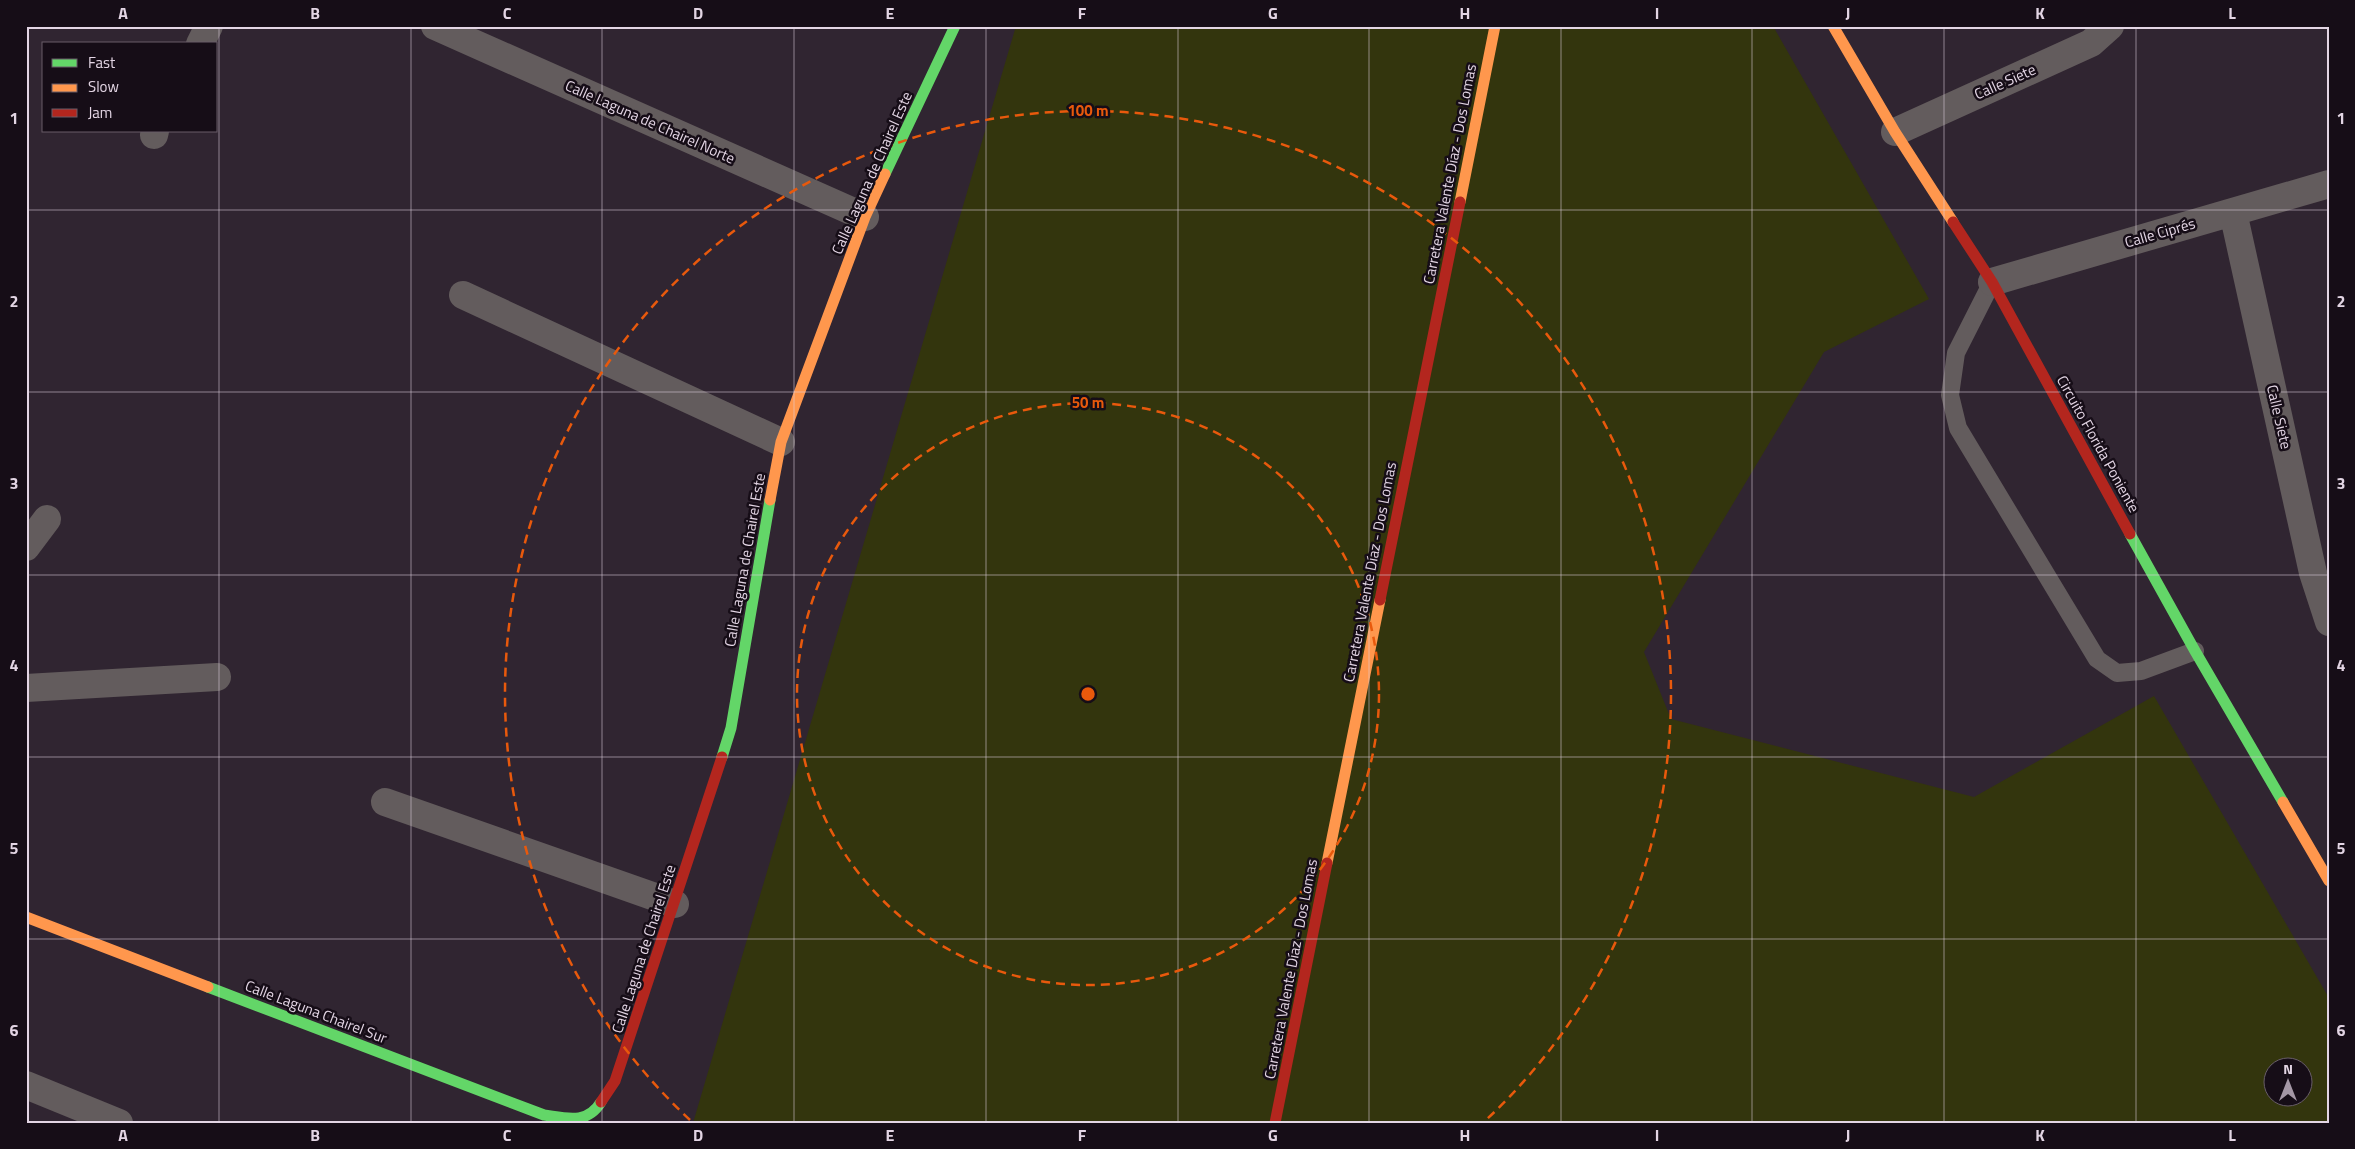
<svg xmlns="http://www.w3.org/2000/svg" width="2355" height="1149" font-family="'Titillium Web',sans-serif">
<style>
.grass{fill:#33350d;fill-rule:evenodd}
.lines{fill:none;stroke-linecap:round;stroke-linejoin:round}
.lane{stroke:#635c5d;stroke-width:18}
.street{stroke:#635c5d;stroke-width:28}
.fast{stroke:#63d668;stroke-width:11}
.slow{stroke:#ff974d;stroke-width:11}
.jam{stroke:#b3261e;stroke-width:11}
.grid{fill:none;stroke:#e3d5e4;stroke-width:1;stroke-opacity:0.55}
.ring{fill:none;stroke:#e8590c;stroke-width:2.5;stroke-dasharray:9 6}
.labels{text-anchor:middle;stroke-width:5;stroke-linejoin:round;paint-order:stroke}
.street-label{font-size:15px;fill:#e3d5e4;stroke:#160d17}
.centre{fill:#e8590c;stroke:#160d17;stroke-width:2.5}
.ring-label{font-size:15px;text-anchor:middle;font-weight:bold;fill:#e8590c;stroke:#160d17;stroke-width:5;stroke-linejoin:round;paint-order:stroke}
.neatline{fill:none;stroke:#e3d5e4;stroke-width:2}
.grid-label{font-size:16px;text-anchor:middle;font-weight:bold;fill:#e3d5e4}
</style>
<rect width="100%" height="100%" fill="#302531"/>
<!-- grass -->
<path class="grass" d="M1016 26H1773L1929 299 1824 352 1644 652 1671 719 1974 797 2154 696 2329 998V1123H693ZM2272 1066H2302V1096H2272Z"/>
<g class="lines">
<!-- lane -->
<path class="lane" d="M1992 282 1956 353 1950 395 1958 428 2097 659 2117 673 2141 671 2195 651"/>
<!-- street -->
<path class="street" d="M435 26 865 217
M200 44 209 26
M1895 132 2091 43 2110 26
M154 135 155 131
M2233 212 2313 573 2329 622
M1992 282 2329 184
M463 295 781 442
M26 547 47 519
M26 688 217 677
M385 802 675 904
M26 1085 119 1123"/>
<!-- fast -->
<path class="fast" d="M885 174 955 26
M2130 534 2195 651 2283 802
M722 757 731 728 770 500
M208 987 544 1115C566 1118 587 1125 601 1102"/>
<!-- slow -->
<path class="slow" d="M1833 26 1895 132 1953 222
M1460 202 1495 26
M770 500 781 442 865 217 885 174
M2283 802 2329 881
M1327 863 1380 600
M26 917 208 987"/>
<!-- jam -->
<path class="jam" d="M1953 222 1992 282 2130 534
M1380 600 1460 202
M601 1102 615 1081 722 757
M1275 1123 1327 863"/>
</g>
<!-- grid -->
<path class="grid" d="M219 26V1123M411 26V1123M602 26V1123M794 26V1123M986 26V1123M1178 26V1123M1369 26V1123M1561 26V1123M1752 26V1123M1944 26V1123M2136 26V1123M26 210H2329M26 392H2329M26 575H2329M26 757H2329M26 939H2329"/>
<!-- distance rings -->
<g class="ring">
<circle cx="1088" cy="694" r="291"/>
<path d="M690 1120A583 583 0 1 1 1486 1120"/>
</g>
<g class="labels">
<!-- street labels -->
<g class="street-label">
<text transform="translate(2005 82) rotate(-24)" y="5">Calle Siete</text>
<text transform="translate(650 122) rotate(24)" y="5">Calle Laguna de Chairel Norte</text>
<text transform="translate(872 173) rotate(-66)" y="5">Calle Laguna de Chairel Este</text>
<text transform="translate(1450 174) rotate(-79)" y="5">Carretera Valente Díaz - Dos Lomas</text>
<text transform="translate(2160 233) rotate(-16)" y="5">Calle Ciprés</text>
<text transform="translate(2279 417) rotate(77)" y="5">Calle Siete</text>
<text transform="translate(2098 444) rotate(61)" y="5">Circuito Florida Poniente</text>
<text transform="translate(745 560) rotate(-80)" y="5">Calle Laguna de Chairel Este</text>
<text transform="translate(1370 572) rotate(-79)" y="5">Carretera Valente Díaz - Dos Lomas</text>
<text transform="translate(644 949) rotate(-72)" y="5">Calle Laguna de Chairel Este</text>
<text transform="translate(1291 969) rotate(-79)" y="5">Carretera Valente Díaz - Dos Lomas</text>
<text transform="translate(316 1012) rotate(21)" y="5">Calle Laguna Chairel Sur</text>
</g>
</g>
<circle cx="1088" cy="694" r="8" class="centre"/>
<g class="ring-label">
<text x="1088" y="116">100 m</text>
<text x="1088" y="408">50 m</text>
</g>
<!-- border -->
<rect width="2355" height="1149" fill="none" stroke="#160d17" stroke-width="55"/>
<!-- legend -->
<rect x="42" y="42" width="175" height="90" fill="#160d17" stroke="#685d69"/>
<rect x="52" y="59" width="25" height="8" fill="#63d668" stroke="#685d69"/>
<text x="88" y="68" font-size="15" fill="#e3d5e4">Fast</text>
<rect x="52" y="84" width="25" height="8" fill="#ff974d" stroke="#685d69"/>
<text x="88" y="92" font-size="15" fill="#e3d5e4">Slow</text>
<rect x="52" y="109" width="25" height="8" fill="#b3261e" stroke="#685d69"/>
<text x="88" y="118" font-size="15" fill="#e3d5e4">Jam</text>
<!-- north arrow -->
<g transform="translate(2288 1082)"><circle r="24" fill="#160d17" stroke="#685d69"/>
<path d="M0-4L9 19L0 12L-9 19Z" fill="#a497a5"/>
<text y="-8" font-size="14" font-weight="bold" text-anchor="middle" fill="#e3d5e4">N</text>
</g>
<rect x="28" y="28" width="2300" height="1094" class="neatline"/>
<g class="grid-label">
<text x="123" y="19">A</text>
<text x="315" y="19">B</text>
<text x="507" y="19">C</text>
<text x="698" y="19">D</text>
<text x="890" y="19">E</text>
<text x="1082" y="19">F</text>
<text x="1273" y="19">G</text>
<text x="1465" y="19">H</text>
<text x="1657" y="19">I</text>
<text x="1848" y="19">J</text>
<text x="2040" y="19">K</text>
<text x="2232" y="19">L</text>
<text x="14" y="124">1</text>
<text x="2341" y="124">1</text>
<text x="14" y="307">2</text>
<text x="2341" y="307">2</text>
<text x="14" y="489">3</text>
<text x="2341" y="489">3</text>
<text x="14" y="671">4</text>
<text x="2341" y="671">4</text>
<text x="14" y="854">5</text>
<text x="2341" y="854">5</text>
<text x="14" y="1036">6</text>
<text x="2341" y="1036">6</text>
<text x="123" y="1141">A</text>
<text x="315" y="1141">B</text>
<text x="507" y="1141">C</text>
<text x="698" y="1141">D</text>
<text x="890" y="1141">E</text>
<text x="1082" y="1141">F</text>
<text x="1273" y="1141">G</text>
<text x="1465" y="1141">H</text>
<text x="1657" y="1141">I</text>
<text x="1848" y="1141">J</text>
<text x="2040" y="1141">K</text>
<text x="2232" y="1141">L</text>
</g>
</svg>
